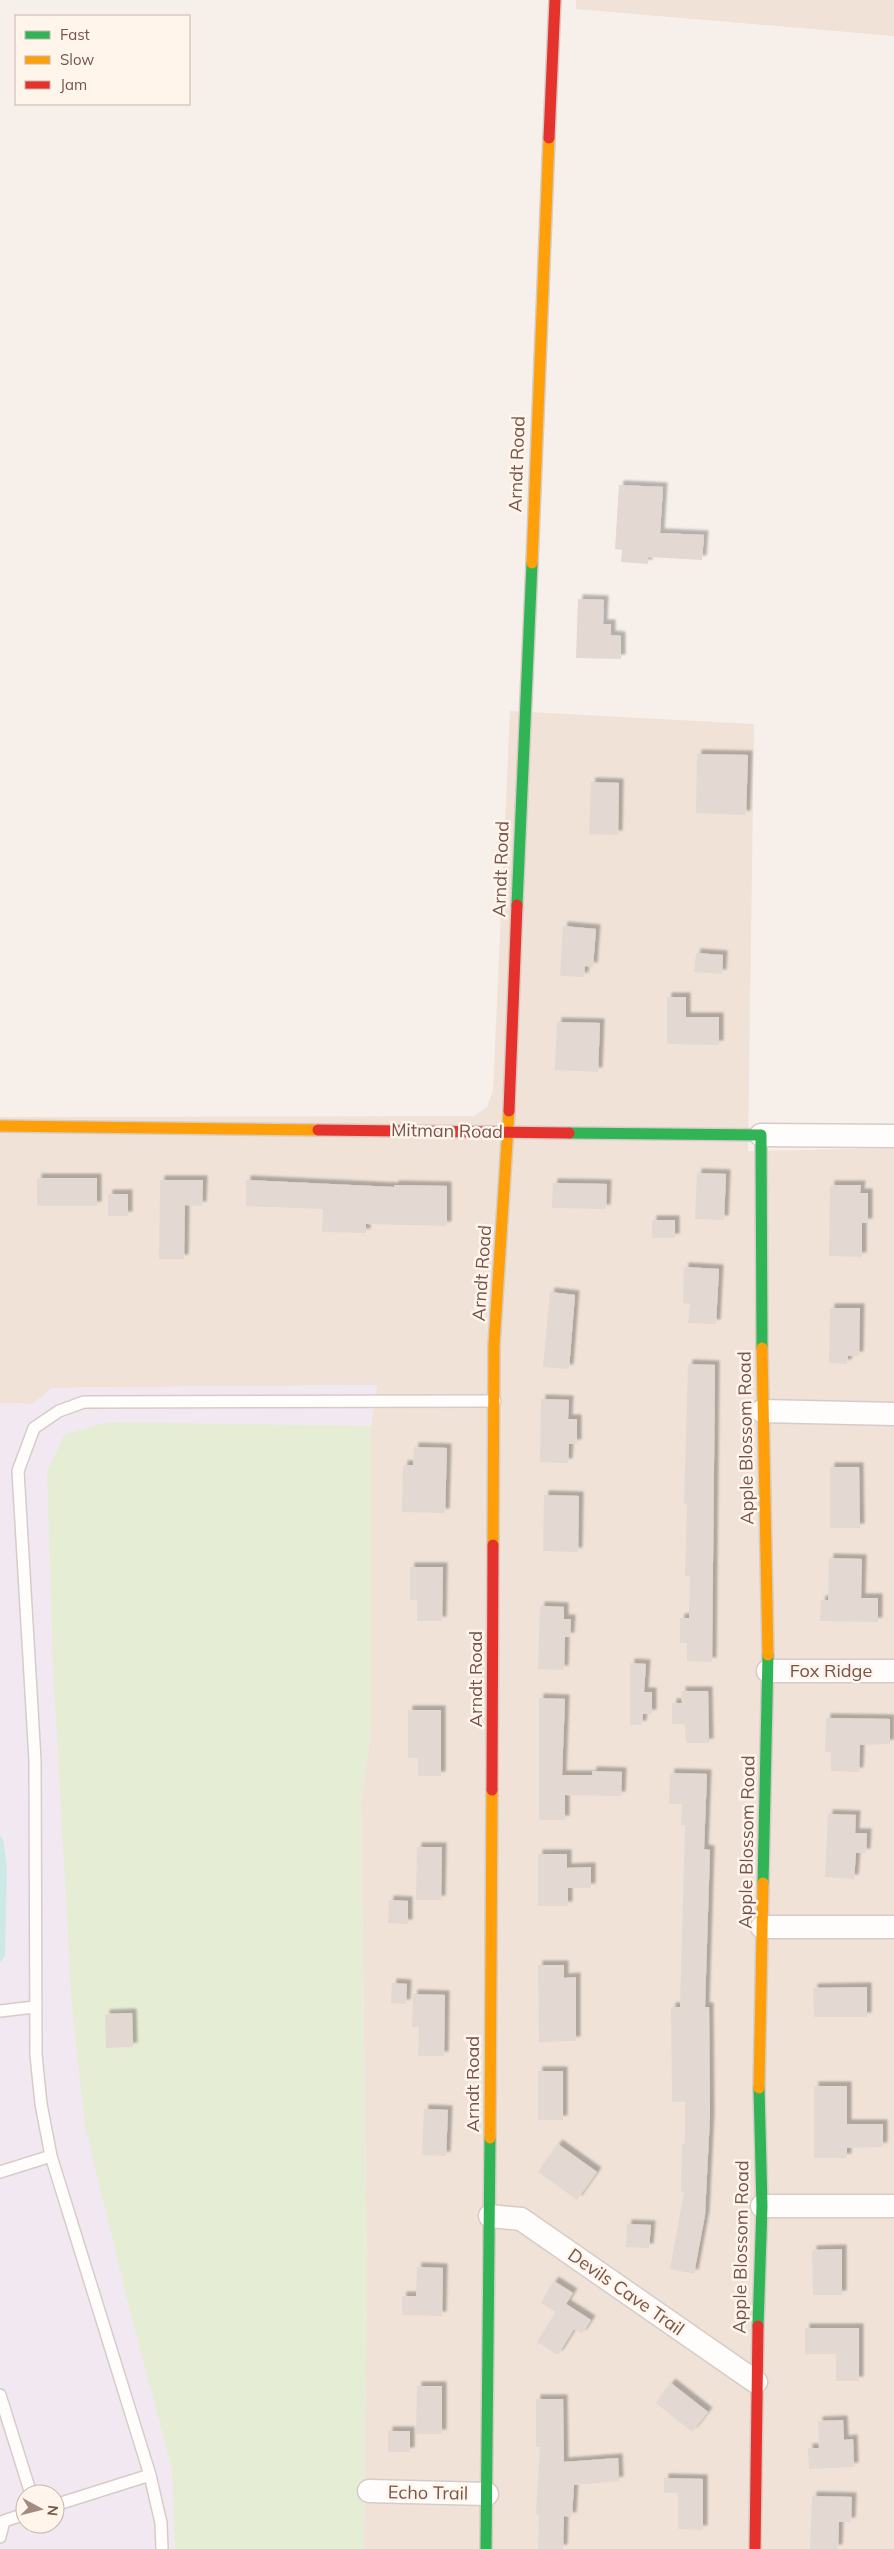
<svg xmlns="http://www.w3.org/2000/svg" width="894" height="2549" font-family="Mulish,sans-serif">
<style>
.residential{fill:#f0e2d7}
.education{fill:#f2e8f2;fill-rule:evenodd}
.green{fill:#e6edd5}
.water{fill:#cce8e7}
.building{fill:#e3d8d2;filter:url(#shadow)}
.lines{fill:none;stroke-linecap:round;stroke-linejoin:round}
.lane-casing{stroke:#d6ccc7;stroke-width:14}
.street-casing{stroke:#d6ccc7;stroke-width:25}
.fast-casing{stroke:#d6ccc6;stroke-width:14}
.slow-casing{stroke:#d6ccc6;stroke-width:14}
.jam-casing{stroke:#d6ccc6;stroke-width:14}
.lane{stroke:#fefdfc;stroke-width:11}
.street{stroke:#fefdfc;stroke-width:22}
.fast{stroke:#30b455;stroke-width:11}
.slow{stroke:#ff9f0a;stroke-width:11}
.jam{stroke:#e5322d;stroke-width:11}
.labels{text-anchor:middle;stroke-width:5;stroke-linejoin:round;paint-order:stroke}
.street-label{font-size:18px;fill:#76544a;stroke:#fff5eb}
</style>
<defs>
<filter id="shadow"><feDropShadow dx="4.5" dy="-4.5" stdDeviation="1" flood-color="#0004"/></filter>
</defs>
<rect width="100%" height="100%" fill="#f7f0ea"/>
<!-- residential -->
<path class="residential" d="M576 0H894V36L576 9Z
M510 711 754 724 748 1151 894 1148V2549H363L367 2280 361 1802 371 1730V1426L377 1385 52 1388 33 1404 0 1403V1117L474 1116 487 1107 493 1091Z"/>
<!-- education -->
<path class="education" d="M377 1385 371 1426V1730L361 1802 367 2280 364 2549H0V1403L33 1404 52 1388ZM25 2494H55V2524H25Z"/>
<!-- green -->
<path class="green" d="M108 1422 371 1426V1730L361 1802 367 2280 364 2549H175L172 2469 129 2307 85 2126 72 2007 53 1669 47 1472 64 1435Z"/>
<!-- water -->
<path class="water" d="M0 1836 3 1839 7 1866 5 1956 0 1963Z"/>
<!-- building -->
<path class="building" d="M619 485 663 487 660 533 704 535 702 560 648 557V564L621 562 622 550 615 549Z
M578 599 604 600 603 624H611V635L621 636V659L576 658Z
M697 754 748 755 746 815 696 813Z
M591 782 619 783 618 835 589 834Z
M563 926 596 929 593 967 585 966 584 977 560 976Z
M696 953 723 955 722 974 694 972Z
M667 997H686V1017H719V1045L667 1044Z
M557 1022 600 1023 598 1072 555 1070Z
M697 1173 726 1174 724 1220 695 1219Z
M37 1178H97V1206H37Z
M160 1180H203L202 1206 185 1205 184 1259H159Z
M246 1180 394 1187V1185L447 1186V1226L366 1224V1233L322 1232 323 1209 246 1206Z
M553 1183 607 1184 606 1209 552 1208Z
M830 1185H861L860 1193H868V1223H862V1257L829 1256Z
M108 1194H128V1216H108Z
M652 1220H675V1238H652Z
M684 1267 719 1269 716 1324 688 1323 690 1304 683 1303Z
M550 1292 575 1295 569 1369 543 1367Z
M830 1308H860L859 1356H848L847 1364 829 1363Z
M688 1364 715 1365 712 1662 687 1661V1643H680V1618H689L690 1576H685L687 1504 684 1503Z
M541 1399 569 1400 568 1419H577V1444H569L568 1463 540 1462Z
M414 1447 447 1448 445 1513 402 1512 403 1465H413Z
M830 1467H859L860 1528H830Z
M544 1495 579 1496 578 1552 543 1551Z
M829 1558 862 1559 861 1598H878V1622L820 1621 821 1600H828Z
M410 1567H443L442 1621H417V1600H410Z
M540 1606 564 1607V1619H571L570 1637H565L564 1670 538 1669Z
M630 1663 646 1664 644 1692H652V1714H643L642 1725H630Z
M681 1691H708L709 1743H686L685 1724H672V1703H682Z
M539 1698 565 1699 562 1775H592V1771L622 1772 621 1796 565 1795V1820H539Z
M408 1710H441V1776H418V1758H408Z
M826 1718 890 1719V1744L860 1745 859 1772 831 1771V1752H825Z
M670 1773 707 1774 704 1849 710 1850 705 2007H709L710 2116 705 2215 694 2274 670 2269 684 2192H681L682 2144H685V2102H672L671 2007H680L685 1825H681L682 1804H669Z
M828 1814 856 1815 855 1833H867L866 1853H856L854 1879 825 1877Z
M417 1847H442L441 1900H416Z
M538 1854H567V1868L591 1867V1888H568V1906H538Z
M389 1900 408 1901V1924L388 1923Z
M538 1965H564V1978L576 1977V2041L539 2042Z
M392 1983 407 1984 406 2004 391 2003Z
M867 1987V2017H814L813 1988Z
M413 1994 445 1995 444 2056H418L419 2027H412Z
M132 2013 133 2047 106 2048 105 2014Z
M538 2071H563V2120H538Z
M814 2086H847V2124H883V2147L847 2148V2158H814Z
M424 2109 448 2110 446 2156 422 2155Z
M558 2144 597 2172 577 2200 538 2172Z
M627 2224 651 2225 649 2248 626 2247Z
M842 2249V2295H813L812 2250Z
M417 2267 443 2268 442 2316 402 2315V2296H416Z
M554 2281 573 2293 566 2304 591 2320 582 2334 574 2329 558 2355 537 2342 556 2312 541 2303Z
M805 2328H859V2381H836V2354H805Z
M671 2383 708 2412 692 2432 656 2403Z
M417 2386H442V2434H416Z
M536 2399H563L564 2462 618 2458 619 2481 574 2485 572 2517 564 2516 563 2549H538L539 2515 536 2514 540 2447H536Z
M843 2420 844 2440 853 2439 854 2467 809 2469 808 2448H819L818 2421Z
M388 2431H410V2452H388Z
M664 2478 703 2479V2530L678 2529V2493H664Z
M812 2496 852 2497 851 2522H839L838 2549H810Z"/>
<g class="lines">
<defs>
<path id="lane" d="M0 2011 34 2007
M0 2172 51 2156
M0 2395 31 2494
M55 2505 150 2475
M0 2537 4 2521 25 2514
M162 2549 161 2523 150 2475 51 2156 41 2104 36 2055 35 1760 18 1471 34 1428 59 1411 84 1402 495 1401"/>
<path id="street" d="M761 1135 894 1136
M762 1411 894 1414
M768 1671H894
M762 1927H894
M762 2206H894
M490 2216 521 2219 756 2382
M369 2491 487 2494"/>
<path id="fast" d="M517 905 532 563
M569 1133 761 1135 762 1348
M763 1883 768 1655
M758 2326 762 2206 759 2088
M486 2549 490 2138"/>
<path id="slow" d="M532 563 549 138
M0 1126 318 1130
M762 1348 768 1655
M493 1545 494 1345 509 1111
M759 2088 763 1883
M490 2138 492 1790"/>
<path id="jam" d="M549 138 555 0
M509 1111 517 905
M318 1130 569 1133
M492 1790 493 1545
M755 2549 758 2326"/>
</defs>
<!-- lane casing -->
<use href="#lane" class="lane-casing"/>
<!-- street casing -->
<use href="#street" class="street-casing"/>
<!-- fast casing -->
<use href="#fast" class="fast-casing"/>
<!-- slow casing -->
<use href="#slow" class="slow-casing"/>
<!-- jam casing -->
<use href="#jam" class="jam-casing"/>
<!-- lane -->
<use href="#lane" class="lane"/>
<!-- street -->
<use href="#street" class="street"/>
<!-- fast -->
<use href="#fast" class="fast"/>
<!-- slow -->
<use href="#slow" class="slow"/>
<!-- jam -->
<use href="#jam" class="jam"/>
</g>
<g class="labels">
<!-- street labels -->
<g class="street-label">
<text transform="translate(517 464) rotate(-88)" y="6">Arndt Road</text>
<text transform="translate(501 869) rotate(-88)" y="6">Arndt Road</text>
<text transform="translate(447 1131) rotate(1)" y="6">Mitman Road</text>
<text transform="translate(482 1273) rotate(-86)" y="6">Arndt Road</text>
<text transform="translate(746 1438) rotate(-91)" y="6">Apple Blossom Road</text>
<text x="831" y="1677">Fox Ridge</text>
<text transform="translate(476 1679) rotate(-90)" y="6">Arndt Road</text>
<text transform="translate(747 1842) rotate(-89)" y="6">Apple Blossom Road</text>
<text transform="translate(473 2084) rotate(-90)" y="6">Arndt Road</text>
<text transform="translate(741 2247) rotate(-89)" y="6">Apple Blossom Road</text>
<text transform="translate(626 2292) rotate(35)" y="6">Devils Cave Trail</text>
<text transform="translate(428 2493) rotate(1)" y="6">Echo Trail</text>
</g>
</g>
<!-- legend -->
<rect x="15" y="15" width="175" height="90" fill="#fff5eb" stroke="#c8b5ab"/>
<rect x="25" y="31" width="25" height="8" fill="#30b455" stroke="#c8b5ab"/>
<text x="60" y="40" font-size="15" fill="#76544a">Fast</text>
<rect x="25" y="56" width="25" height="8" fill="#ff9f0a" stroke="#c8b5ab"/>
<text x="60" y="65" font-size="15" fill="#76544a">Slow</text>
<rect x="25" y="81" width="25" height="8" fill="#e5322d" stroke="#c8b5ab"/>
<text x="60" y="90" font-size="15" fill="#76544a">Jam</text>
<!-- north arrow -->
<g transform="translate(40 2509) rotate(97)"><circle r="24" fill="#fff5eb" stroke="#c8b5ab"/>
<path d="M0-4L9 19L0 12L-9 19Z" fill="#a38b82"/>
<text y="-8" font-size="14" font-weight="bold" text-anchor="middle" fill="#76544a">N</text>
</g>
</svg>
